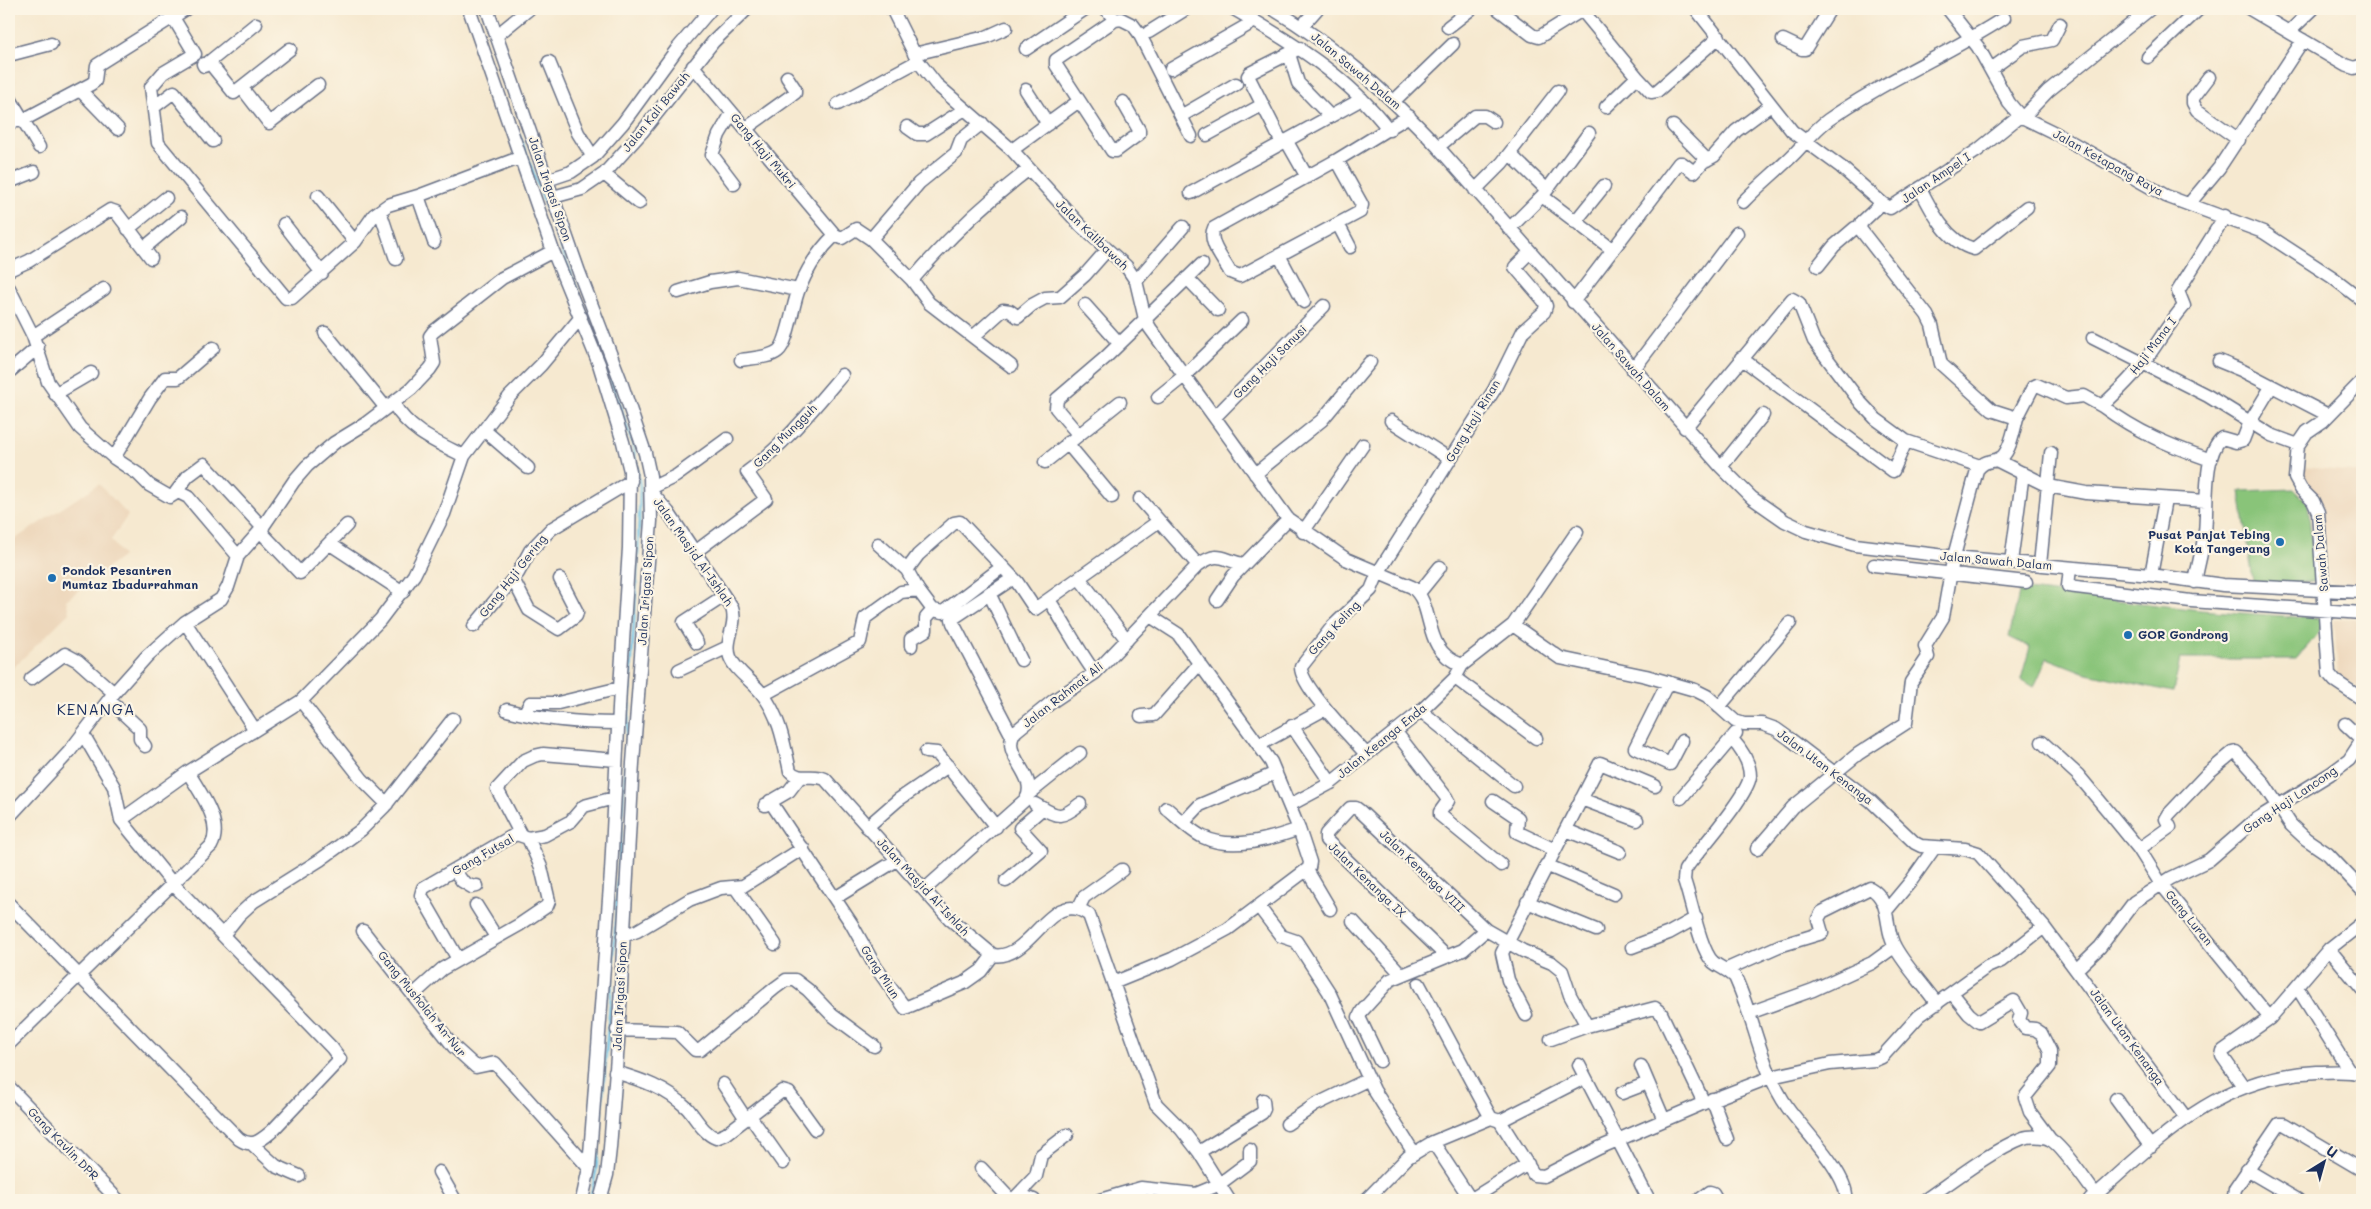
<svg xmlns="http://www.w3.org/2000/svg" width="2371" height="1209" font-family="Mali,sans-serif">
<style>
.built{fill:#edd7bb}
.green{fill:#89c479;stroke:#527a6c}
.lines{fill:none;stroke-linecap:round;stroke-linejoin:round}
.stream{stroke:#6ac3e7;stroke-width:3}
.minor-casing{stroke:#687086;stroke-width:15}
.minor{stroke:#fff;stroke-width:12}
.poi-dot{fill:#1f6fb2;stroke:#fcf5e5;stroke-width:2}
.labels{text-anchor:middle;stroke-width:4.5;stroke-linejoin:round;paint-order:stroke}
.street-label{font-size:12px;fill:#1b2f5e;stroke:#fcf5e5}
.poi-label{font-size:12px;font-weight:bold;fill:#1b2f5e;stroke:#fcf5e5;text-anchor:start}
.quarter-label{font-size:15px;letter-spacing:1px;fill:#1b2f5e;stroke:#fcf5e5}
</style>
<rect width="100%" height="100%" fill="#fcf5e5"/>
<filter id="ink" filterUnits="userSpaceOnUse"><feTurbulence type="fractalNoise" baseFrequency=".02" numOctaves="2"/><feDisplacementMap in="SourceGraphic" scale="10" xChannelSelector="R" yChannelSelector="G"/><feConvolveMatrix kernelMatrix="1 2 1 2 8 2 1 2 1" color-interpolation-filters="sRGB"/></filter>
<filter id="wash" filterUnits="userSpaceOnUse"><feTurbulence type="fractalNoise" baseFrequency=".0096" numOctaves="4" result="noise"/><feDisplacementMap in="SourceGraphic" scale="20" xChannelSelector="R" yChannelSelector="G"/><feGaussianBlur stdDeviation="1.12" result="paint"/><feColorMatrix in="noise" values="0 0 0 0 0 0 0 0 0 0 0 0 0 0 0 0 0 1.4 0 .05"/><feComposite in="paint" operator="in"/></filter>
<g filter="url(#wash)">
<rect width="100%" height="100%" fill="#f6e9d0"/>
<!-- built -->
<path class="built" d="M2295 466 2362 473V590L2339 588 2329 580 2317 499 2300 481Z
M99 484 128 515 111 540 123 556 66 600 69 613 9 672V543Z
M2362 619V690L2338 675 2334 620Z"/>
<!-- green -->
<path class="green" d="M2294 489 2308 503 2315 581 2282 584 2253 581 2240 491Z
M2020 589 2200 610 2323 619 2318 634 2296 659H2180L2173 692 2083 672 2047 658 2034 687 2021 679 2030 647 2009 637Z"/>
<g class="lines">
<!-- stream -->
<path class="stream" d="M519 135 600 351
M590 1200 596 1171 612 983 638 555 640 486 633 445 607 369"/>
</g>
</g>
<g filter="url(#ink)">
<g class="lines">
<defs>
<path id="minor" d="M168 9 195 54 163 73 151 87 158 143 286 298H292L355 242 374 215 388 205 418 196 519 158
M469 9 553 251 599 364 623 442 630 471 629 548 620 688 611 872 589 1168 582 1200
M487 9 579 272 620 379 645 453 650 476 651 521 633 763 618 1043 610 1148 607 1175 600 1200
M892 9 918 61 936 84 1012 150 1081 226 1126 266 1136 281 1145 319 1150 328 1288 519 1346 559 1412 587C1437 607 1420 650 1462 665L1513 625 1560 658 1646 676 1695 690 1707 696 1735 721 1744 724H1762L1776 729 1790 739 1871 801 1915 843 1921 846 1965 849 1978 853 2044 927 2186 1118
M1106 9 1115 20
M1234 9C1291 42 1348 76 1389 130
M1273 9C1336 46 1388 94 1438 147L1721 467 1752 498 1785 521 1806 531 1855 545 1954 557 2151 575 2223 585 2362 592
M1498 9 1532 35 1539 37 1584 9
M1581 9 1637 77
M1696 9 1792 131 1841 167 1882 203 1890 208 1978 150 2020 116
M1948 9 1978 47 2009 103 2020 116 2055 133 2166 196 2263 232 2332 277 2362 300
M2250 9 2345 65 2354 68 2362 65
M1302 26 1317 9
M1448 27 1471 9
M2290 31 2313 9
M1149 32 1186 9
M496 36 529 9
M1783 40 1802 49H1805L1830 9
M1026 49 1085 9
M914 54 986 37 1006 28
M1289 54 1298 83 1330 116
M9 55 51 44
M2148 57 2199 9
M209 62 234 93 290 49
M549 62 578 133 593 157
M203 64 204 66 256 24
M693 66 835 235
M1171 69 1255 21
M1991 69 2023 46 2052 40 2060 24
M2209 77 2193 98V103L2197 110 2239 140
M242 88 269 123 318 85
M80 90 118 129
M1026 90 1048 124
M9 97 23 120 91 84 95 81 97 65 186 9
M1394 101 1453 44
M1123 102 1139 130V134L1116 151H1112L1056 65V60L1115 20 1121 19 1133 25 1139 33 1191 136
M838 104 918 61
M154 107 174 92 213 141
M1606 107 1637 77 1651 92 1657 91 1719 37
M732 113 719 135 712 155 734 184
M1181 116 1236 84
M2022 118 2048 91 2150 9
M9 125 14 121 23 120 39 147
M1673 126 1707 160
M907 127 917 134H926L965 109
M745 129 795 93V89L787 77
M1207 135 1262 105
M1286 140 1307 177
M1282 143 1248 76 1250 73 1300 48
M1438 147 1475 116H1485L1494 122
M1012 150 1079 101
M1510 154 1547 190 1542 196 1613 250
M1337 160 1362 205 1360 212 1240 276 1230 272C1224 260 1207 242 1214 228L1337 160 1409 116
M604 174 639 203
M547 180 571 172 593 157 623 123 677 49 711 9
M9 182 34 172
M1920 188C1932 212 1947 242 1974 249L2027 207
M1475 190 1502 163 1558 91
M1547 190 1589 133
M1191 193 1362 99
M318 196 355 242
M418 196 434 242
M553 197 582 189 604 174 642 132 713 42 747 9
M1743 202C1759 185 1777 171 1793 155 1805 143 1814 130 1828 120 1883 81 1947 55 2004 18
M1882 203 1861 223 1860 229 1927 315 1932 325 1941 364 1992 410 2017 418 2033 387 2037 385 2066 398 2084 396 2102 406C2116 393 2131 379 2143 363 2157 345 2168 324 2184 306L2178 291 2225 216
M2189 204 2219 168 2303 40
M380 211 396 259
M1575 222 1604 186
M284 224 322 273
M1338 224 1350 247
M128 229 166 198
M1509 229 1542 196
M871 239 912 280 929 303 1011 366
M144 248 181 217
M1279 255 1304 302
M1818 266 1834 246 1855 228 1860 229
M9 270 29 261 110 210 116 212 151 258
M1187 278 1218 310
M912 280C946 240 986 202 1029 169
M1136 281 1183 227
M9 288 33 336 48 382 80 428 114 458 138 474 149 485 170 497 178 492 188 497 238 556
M678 292 710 282 738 278 798 290
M1573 302 1679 163H1682L1694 172 1703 162 1714 156 1736 131 1771 105
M1085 305 1118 342
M325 333 386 408
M33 336 104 289
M974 336 1003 310 1010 311 1018 317 1032 305 1045 298 1060 297 1085 275 1107 250
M2093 338 2208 396 2271 435 2298 445
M1741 358 1893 471 1906 441
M741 360C751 358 769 358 778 351 788 344 793 302 799 289 808 267 818 251 835 235L842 238 856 229 871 239 919 183 956 153 961 140 982 123
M2219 361 2241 370 2328 415
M1633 370 1737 233
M9 372 38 347
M2362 381 2323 421 2307 432 2298 445 2295 478 2301 489 2313 501 2318 512 2329 674 2335 681 2362 699
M55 394 91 373
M1158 397 1184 376 1242 320
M393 403C409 431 436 442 464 456
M2102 406C2139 433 2168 445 2211 460
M1215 417 1324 306
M1391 421 1450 459
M1685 428 1792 299 1799 303 1814 341 1861 403 1876 419 1906 441 1980 466
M484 430 528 468
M1078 434 1056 408 1057 399 1105 358 1202 264
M1067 443 1112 497
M114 458 150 398 165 378H178L213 348
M1996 460 2048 486 2086 493 2206 501
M1045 462 1120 402
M1721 467 1763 415
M1255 474 1322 420 1370 362
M651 488 676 476 727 439
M176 492 188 476 204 464 263 528
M651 492 668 512 732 608C738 625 724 640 730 657 735 671 754 682 763 695 780 717 784 744 790 771 800 782 812 773 825 779L950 919 993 955C1032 962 1050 885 1089 915L1156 1104 1181 1129 1199 1152 1229 1200
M1140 499 1198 565
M260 531 300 573 347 525
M1303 532 1363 445
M330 544 403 592
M878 544 907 570 918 590
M695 552 766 499 747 472C783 446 813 409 842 375
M2011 562 2023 473
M1874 565 2026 582
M2040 565 2051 453
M2070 568 2068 586 2191 601 2362 613
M907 570 918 555 954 523 960 522 1017 582 1035 609 1159 521
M2151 575 2165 500
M513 579 529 610 559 629 576 616 577 612 560 579
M1080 579 1127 640
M2195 582C2198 565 2203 548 2205 532 2208 508 2202 455 2222 438L2236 442 2243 440 2250 422 2271 387
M989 593 1021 660
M1419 593 1440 567
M1049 600C1065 624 1078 650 1095 673
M1217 600 1233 576 1288 519
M1150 616 1178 634 1271 762 1299 829
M185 622 255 730
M1513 625 1577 532
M474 626 518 573 530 551 551 529 631 481
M697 643 684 622 724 596
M911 646V639L926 630V618L933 610
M679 670 728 647
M1455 678 1536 738
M31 679 65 654 78 661 114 693
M1668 682 1635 748 1670 764 1682 741
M763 695 860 642 865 618 901 592 918 590 933 610 943 612 1002 567
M109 700 140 729V739L145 746
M301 701 362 779 387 804
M1719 707 1790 623
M507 710C544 720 579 723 618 723
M1421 711 1514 786
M524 714 530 703H558L620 688
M1141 716 1154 715 1200 663
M2345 724 2362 740
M1292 726 1331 783
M1395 731 1446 797 1448 801 1440 812V815L1501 865
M1012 736 953 623 952 619 1012 579
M1732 739C1741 749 1750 762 1750 776 1749 794 1702 847 1689 864L1685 870 1684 880C1691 899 1700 950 1713 962 1720 968 1727 969 1735 977 1755 1020 1761 1070 1788 1108 1802 1128 1850 1176 1846 1200
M2042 742 2078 775 2108 811 2139 849 2161 884 2270 1018
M1259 745 1325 709
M926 752 937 753 996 827
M1366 754C1351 737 1300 686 1301 667L1333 626 1371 590 1378 573 1494 390 1523 331 1544 312 1546 306 1544 301 1515 267 1530 252
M1030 793 1080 753
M1681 798 1736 733
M1581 799 1637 820
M770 801 851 923 875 966 905 1008 964 983 981 971 993 955
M1493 801 1518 818 1517 832 1555 850
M1035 804C1057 816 1059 821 1080 804
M765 805 789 791 799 778
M1290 805 1331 783 1421 711 1455 678 1462 665
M9 817 69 752 114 693 147 656 185 622 221 599 228 587 238 556 260 531 294 481 307 466 334 443 365 424 411 389 430 369 434 363 430 336 433 332 502 278 553 251
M121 820 188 772 301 701 380 620 414 575 444 514 464 456 510 396 541 365 581 317
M1184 822 1200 805 1276 773
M867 827 898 800 948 766
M1566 830 1620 852
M521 835 497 789 523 761 534 756 543 754 616 760
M1757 849 1793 807 1858 754 1906 723 1911 682 1928 657 1925 646 1943 617 1953 560 1977 470C1986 458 1992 464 2002 457 2011 449 2014 429 2017 418
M2139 849 2170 827 2166 819 2169 814 2208 773 2232 753 2236 752 2262 781 2291 825 2306 839 2328 854 2362 890
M1546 865 1614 894
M1307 870 1330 909
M455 871 462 881 472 887 477 886
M1006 881 1041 851 1020 828 1043 808
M735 887 775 944
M924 890 1026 799C1040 775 997 754 1016 731L1053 701 1095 673 1198 565C1220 550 1222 560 1243 564
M835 898 897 860
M1527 902 1596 930
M9 904 239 1139C252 1148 260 1141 271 1132L340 1059 332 1048 173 884 121 820 114 787 83 734
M476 905 496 937
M1079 907 1084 897 1122 870
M1259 907 1281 936 1296 941 1329 992 1374 1090 1414 1153
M1886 911 1911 881 1935 847
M1353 921 1401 974
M363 931 454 1047 476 1067 495 1063 589 1168
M223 935 239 915 253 902 320 860 361 830 384 807 453 719
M623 936 637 931 689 900 721 888 743 886 803 848
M1632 947 1669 933 1696 918
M2329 949 2362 989
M1446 956 1326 840V834L1350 808H1356L1360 811 1486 930 1523 951 1552 963 1562 971 1570 995 1587 1026 1655 1008 1661 1013 1704 1103
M458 959 421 895 423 888 516 834 528 838 545 835 571 821 584 806 614 798
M1727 969 1779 946 1822 933 1818 919 1822 912 1870 888C1892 900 1884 929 1895 947 1906 967 1924 985 1937 1004
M2077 969 2100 947 2134 902 2171 878 2209 860 2255 820 2330 774 2349 760 2362 740
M1113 983 1172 959 1228 929 1309 868 1310 862 1299 829C1271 839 1232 851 1203 837 1190 831 1177 817 1166 808
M1419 984 1491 1118
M2297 987 2350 1072
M1952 993 1969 1014 1979 1022 2014 1001 2021 1013 2019 1020 2025 1028 2035 1029 2041 1033 2050 1051V1066L2025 1097 2030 1112 2050 1139
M413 995 442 969 519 925 547 906 549 901 541 867 528 838
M1749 1013 1813 990 1872 963 1894 947
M1526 1015 1508 980 1502 953 1600 763 1655 786
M617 1030 677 1032 695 1050H700L775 988 786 980H795L808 990 832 1015 874 1046
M1551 1039 1587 1026
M9 1044 211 846C224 823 200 793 188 772
M1380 1061 1359 1017 1362 1011 1390 980 1463 950 1486 930
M1579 1065 1649 1200
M1641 1066 1664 1120
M615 1072C642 1080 666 1088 687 1108 696 1118 703 1133 716 1138L726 1134 782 1091 789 1093 815 1129
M723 1084 746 1119
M2243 1086 2222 1056 2223 1051 2270 1018 2329 949 2362 923
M9 1087 118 1200
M1622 1093 1648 1083
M1712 1099 1727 1139
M2116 1099 2151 1147
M750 1116 783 1163
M1500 1121 1584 1078
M1287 1124 1315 1105 1369 1079
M1433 1142 1471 1200
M252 1144 276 1166 299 1176
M1199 1152 1262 1113 1264 1109 1263 1100
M981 1168 1010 1199
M2247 1170 2298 1200
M439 1172 455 1200
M1015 1198 1036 1176 1041 1155 1067 1135
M1013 1199 1026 1197 1034 1200
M1100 1200 1141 1188 1196 1194 1218 1185 1250 1161V1150
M1366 1200 1408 1157 1433 1142 1491 1118 1500 1121 1534 1175 1544 1176 1599 1148 1704 1103 1771 1077 1830 1064 1875 1060 1882 1057 1919 1016 1987 967 2001 961 2044 927
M1470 1200 1528 1164
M1699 1200 1710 1192 1713 1193 1717 1200
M1925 1200C1951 1182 1994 1149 2023 1138 2029 1136 2043 1136 2049 1139 2060 1143 2088 1184 2096 1195
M2090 1200C2159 1139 2218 1076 2317 1072 2332 1072 2348 1070 2362 1074
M2237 1200 2234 1196 2235 1189 2279 1124H2284L2362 1170"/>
</defs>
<!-- minor casing -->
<use href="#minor" class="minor-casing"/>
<!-- minor -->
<use href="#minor" class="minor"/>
</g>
</g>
<!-- markers -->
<g class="poi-dot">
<circle cx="2280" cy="542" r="5"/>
<circle cx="52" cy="578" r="5"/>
<circle cx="2128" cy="635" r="5"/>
</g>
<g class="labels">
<!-- street labels -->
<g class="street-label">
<text transform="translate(1356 71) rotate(40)" y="4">Jalan Sawah Dalam</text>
<text transform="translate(656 112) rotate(-51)" y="4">Jalan Kali Bawah</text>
<text transform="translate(763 151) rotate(50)" y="4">Gang Haji Mukri</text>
<text transform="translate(2108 163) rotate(29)" y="4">Jalan Ketapang Raya</text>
<text transform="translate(1936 178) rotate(-34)" y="4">Jalan Ampel I</text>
<text transform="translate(550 189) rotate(71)" y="4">Jalan Irigasi Sipon</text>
<text transform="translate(1092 235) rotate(44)" y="4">Jalan Kalibawah</text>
<text transform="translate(2153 346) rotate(-53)" y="4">Haji Mana I</text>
<text transform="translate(1270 362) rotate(-45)" y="4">Gang Haji Sanusi</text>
<text transform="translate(1631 367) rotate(49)" y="4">Jalan Sawah Dalam</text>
<text transform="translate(1473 421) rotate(-59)" y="4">Gang Haji Rinan</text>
<text transform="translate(785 436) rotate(-45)" y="4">Gang Mungguh</text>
<text transform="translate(693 552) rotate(55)" y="4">Jalan Masjid Al-Ishlah</text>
<text transform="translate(2321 553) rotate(-95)" y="4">Sawah Dalam</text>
<text transform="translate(1996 561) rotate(5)" y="4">Jalan Sawah Dalam</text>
<text transform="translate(513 576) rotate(-52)" y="4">Gang Haji Gering</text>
<text transform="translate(646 591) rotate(-86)" y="4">Jalan Irigasi Sipon</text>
<text transform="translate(1334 628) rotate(-47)" y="4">Gang Keling</text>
<text transform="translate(1063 695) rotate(-38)" y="4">Jalan Rahmat Ali</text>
<text transform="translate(1382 741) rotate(-39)" y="4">Jalan Keanga Enda</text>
<text transform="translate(1825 767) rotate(37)" y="4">Jalan Utan Kenanga</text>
<text transform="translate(2290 800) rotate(-34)" y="4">Gang Haji Lancong</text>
<text transform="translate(483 855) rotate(-30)" y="4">Gang Futsal</text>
<text transform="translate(1422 871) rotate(44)" y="4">Jalan Kenanga VIII</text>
<text transform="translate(1367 880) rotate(44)" y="4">Jalan Kenanga IX</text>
<text transform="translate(923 887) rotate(47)" y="4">Jalan Masjid Al-Ishlah</text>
<text transform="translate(2189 918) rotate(51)" y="4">Gang Luran</text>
<text transform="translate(880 972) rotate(57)" y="4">Gang Miun</text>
<text transform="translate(620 996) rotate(-87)" y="4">Jalan Irigasi Sipon</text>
<text transform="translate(422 1004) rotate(51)" y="4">Gang Musholah An-Nur</text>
<text transform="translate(2127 1037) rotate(54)" y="4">Jalan Utan Kenanga</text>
<text transform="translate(63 1144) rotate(46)" y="4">Gang Kavlin DPR</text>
</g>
<!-- poi labels -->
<g class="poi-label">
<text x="2270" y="539" text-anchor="end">Pusat Panjat Tebing<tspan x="2270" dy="14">Kota Tangerang</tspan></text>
<text x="62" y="575">Pondok Pesantren<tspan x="62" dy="14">Mumtaz Ibadurrahman</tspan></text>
<text x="2138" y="639">GOR Gondrong</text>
</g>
<!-- quarter labels -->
<g class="quarter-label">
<text x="96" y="715">KENANGA</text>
</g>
</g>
<!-- margin -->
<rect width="2371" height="1209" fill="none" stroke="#fcf5e5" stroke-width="30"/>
<!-- north arrow -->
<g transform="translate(2324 1162) rotate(37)" stroke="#fcf5e5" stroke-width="4" paint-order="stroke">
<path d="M0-4L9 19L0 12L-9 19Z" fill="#1b2f5e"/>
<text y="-8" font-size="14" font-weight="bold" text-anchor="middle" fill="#1b2f5e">U</text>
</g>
</svg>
